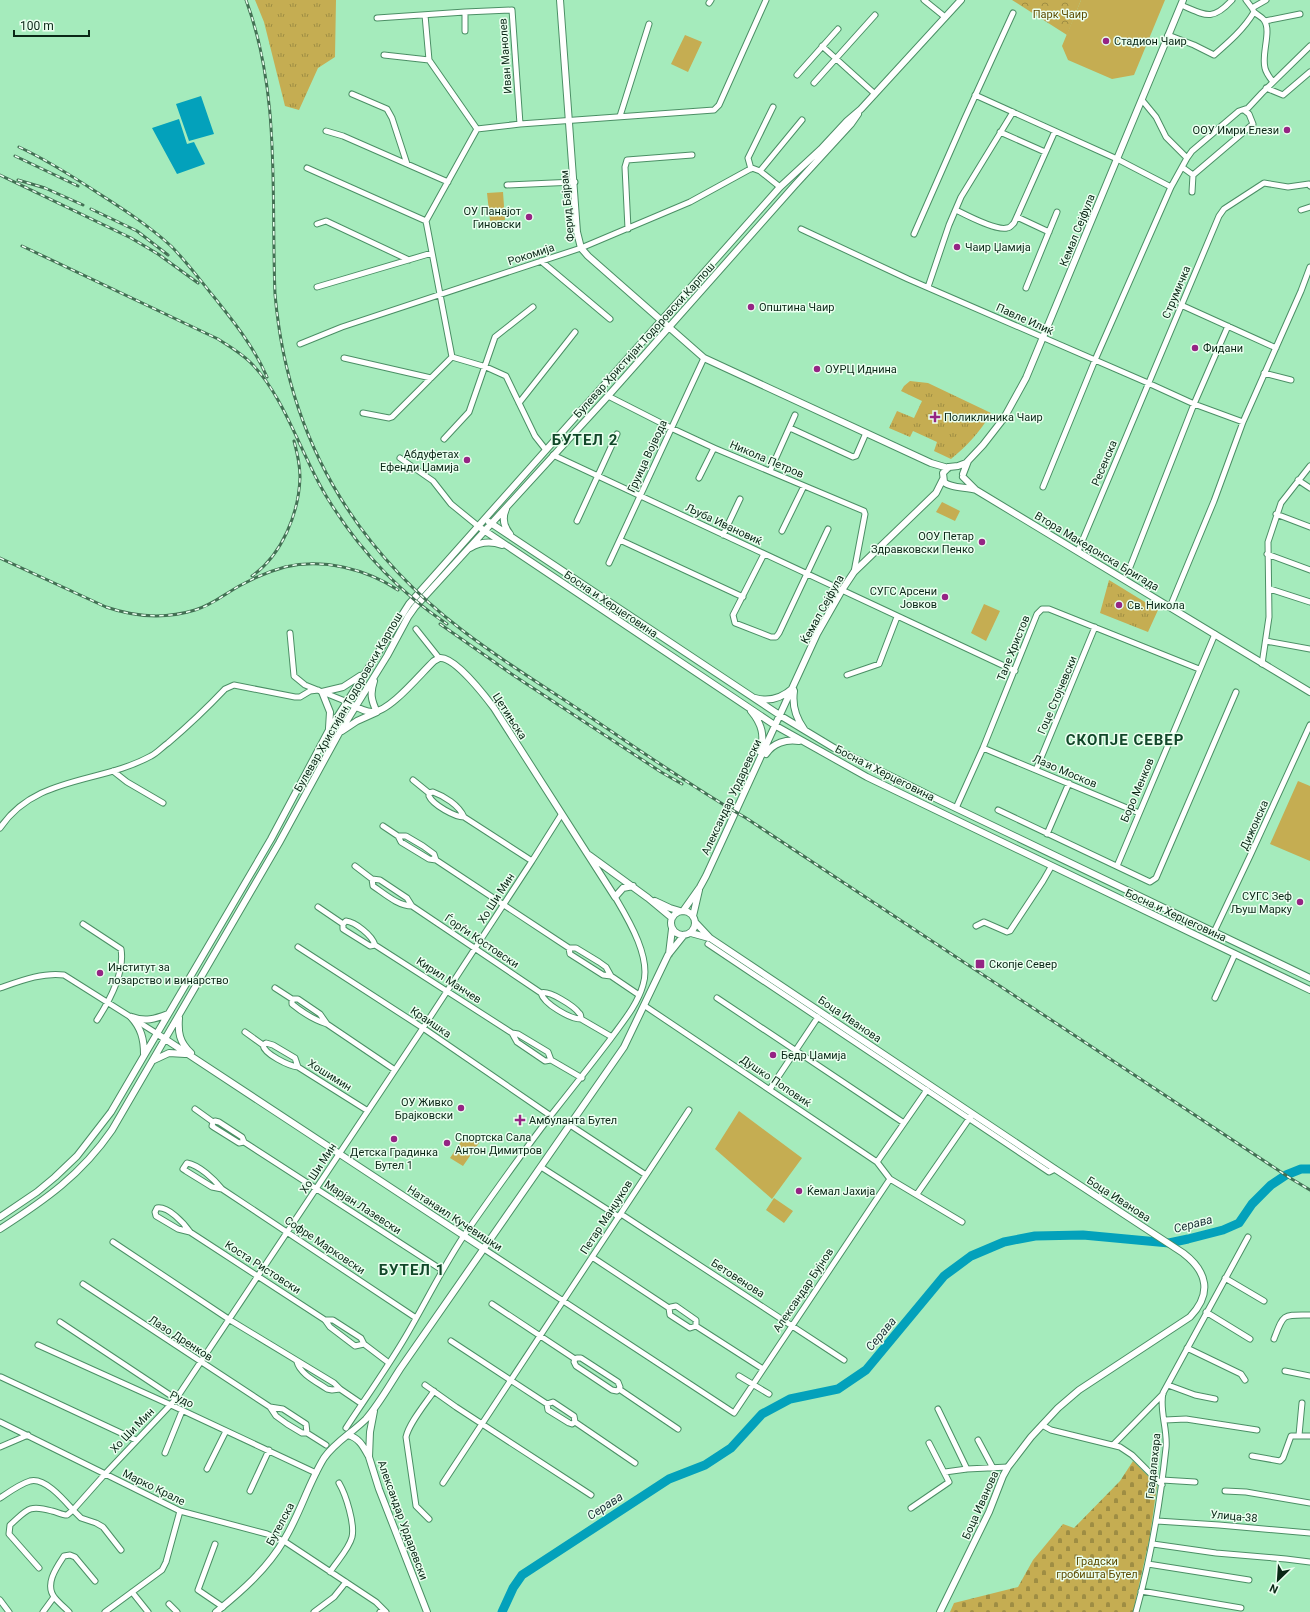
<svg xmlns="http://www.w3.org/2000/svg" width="1310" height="1612" font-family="Roboto,sans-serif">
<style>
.grass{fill:url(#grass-tufts)}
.cemetery{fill:url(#cemetery-stones)}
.park{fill:url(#park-crowns)}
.garden{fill:#c5ad52}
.water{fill:#03a1bb}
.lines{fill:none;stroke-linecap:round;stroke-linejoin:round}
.river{stroke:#03a1bb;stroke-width:9}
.minor-casing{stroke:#4b8f65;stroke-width:7}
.tertiary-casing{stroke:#4b8f65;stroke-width:8}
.minor{stroke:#fff;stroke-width:5}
.tertiary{stroke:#fff;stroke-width:6}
.rail-casing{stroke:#437054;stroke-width:3}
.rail{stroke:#ebfff0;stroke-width:1.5;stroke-dasharray:4.5;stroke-linecap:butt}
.poi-dot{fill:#952584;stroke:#ebfff0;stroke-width:1.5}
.labels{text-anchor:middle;stroke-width:3;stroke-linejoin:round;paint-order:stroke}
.park-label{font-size:11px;fill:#5c4b00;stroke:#ebfff0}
.poi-label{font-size:11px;fill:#0a2716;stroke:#ebfff0;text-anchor:start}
.street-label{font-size:11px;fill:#0a2716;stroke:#ebfff0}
.water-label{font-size:12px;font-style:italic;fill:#1b3136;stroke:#ebfff0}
.district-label{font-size:15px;font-weight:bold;letter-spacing:1px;fill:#114729;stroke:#ebfff0}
</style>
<defs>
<pattern id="grass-tufts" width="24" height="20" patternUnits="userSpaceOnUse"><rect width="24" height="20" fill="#c5ad52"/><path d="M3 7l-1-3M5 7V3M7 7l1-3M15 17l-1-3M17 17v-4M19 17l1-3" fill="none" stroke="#9e8d43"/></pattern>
<pattern id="cemetery-stones" width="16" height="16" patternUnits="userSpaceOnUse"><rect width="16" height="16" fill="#c5ad52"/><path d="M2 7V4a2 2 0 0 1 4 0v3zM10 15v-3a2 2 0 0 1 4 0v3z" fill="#9e8d43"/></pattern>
<pattern id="park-crowns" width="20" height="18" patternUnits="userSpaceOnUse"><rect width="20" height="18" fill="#c5ad52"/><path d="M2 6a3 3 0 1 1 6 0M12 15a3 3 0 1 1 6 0" fill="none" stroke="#9e8d43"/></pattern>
</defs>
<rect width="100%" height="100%" fill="#a5ebbc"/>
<!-- grass -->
<path class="grass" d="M255 0H336L335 57 318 68 299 110 285 106 264 22Z
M910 381 928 383 991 413C980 432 967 446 951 459L934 451 937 442 913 431 910 437 889 428 897 411 914 418 922 401 901 391 904 386Z
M1109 580 1158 610 1148 632 1100 613Z"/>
<!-- cemetery -->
<path class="cemetery" d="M1133 1461 1157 1485 1150 1536 1133 1612H950L954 1603 1018 1587 1033 1560 1063 1524 1074 1528 1120 1481Z"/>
<!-- park -->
<path class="park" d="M1012 0H1081L1067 35Z"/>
<!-- garden -->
<path class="garden" d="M1081 0H1165L1134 75 1112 79 1068 60 1062 46Z
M685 35 702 42 688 72 671 64Z
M503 192 505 220 490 221 487 193Z
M942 502 960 511 955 521 936 512Z
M984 604 1000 611 986 641 971 633Z
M1298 781 1310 786V861L1270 844Z
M739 1111 802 1158 772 1199 715 1149Z
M466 1134 479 1143 463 1166 450 1158Z
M774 1198 793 1211 784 1223 766 1210Z"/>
<!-- water -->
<path class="water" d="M201 96 214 134 189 141 176 104Z
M179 119 187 144 194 142 205 164 177 174 152 128Z"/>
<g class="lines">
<!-- river -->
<path class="river" d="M502 1612 513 1588 522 1575 669 1479 705 1465 731 1448 762 1414 790 1399 838 1389 866 1370 944 1276 971 1256 1004 1242 1035 1236 1083 1235 1169 1243 1188 1239 1223 1230 1239 1223 1252 1204 1271 1185 1286 1175 1301 1169H1310"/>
<defs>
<path id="minor" d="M924 0 945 17
M1246 0 1252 8
M709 3 711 0
M1181 5C1205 15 1212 22 1232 0
M465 12V31
M1254 12C1257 15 1262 17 1264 20 1272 31 1261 54 1265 68 1266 73 1270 78 1273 82
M425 15 429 60
M377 18 465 12 512 10 520 124
M1265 21 1300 14
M1168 35 1194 45 1214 55C1229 42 1244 29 1254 12L1252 8 1266 0
M822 46 875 94
M384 55 429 60 477 129
M797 75 838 29
M814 83 875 15
M1266 88 1283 95 1310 72
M352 94 387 109 392 118 407 164
M975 95 1117 159 1171 187 1095 360 1043 487
M1142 100 1156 117 1166 137 1187 158
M620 116 649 24
M477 129 520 124 714 110 719 105 766 0
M326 131 343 136 448 182
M1000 132 1045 152
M1182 167 1193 175 1192 192
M307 168 426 221
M751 169 748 158 773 107
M760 171 802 120
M1193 175 1253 124 1249 114 1244 110
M507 185 575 182
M1171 187 1187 158 1192 151 1239 111 1248 108 1262 93 1310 46
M956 210C966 215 996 231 1007 228 1010 228 1012 225 1014 223L1055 131
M1301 210 1310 207
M1017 217 1049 232
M317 224 326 221 409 260
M628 229 625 167 627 160 692 155
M801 229 908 279 1148 383 1194 404 1243 422
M914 234 965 118 1013 13
M541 261 610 319
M317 287 432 253
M928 287 949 225 961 197 1013 112
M1026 288 1057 212
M1181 305 1276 348
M300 344 342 327 581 248 690 202 752 168 760 171 780 187
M452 357 426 221 477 129
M452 357 486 367 506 376 535 436 546 450
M344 358 431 378
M1264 373 1291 380
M608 396 671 428 714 448 864 511 865 514 854 572
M519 403 575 332
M363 413 389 418 392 417 452 357
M790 428 853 457 856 456 866 433
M444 439 469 412 495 337 533 307
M553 455 1015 671
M400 458 433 481 451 504 478 526
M770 471 795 415
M699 478 714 448
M1298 480 1310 488
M1276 514 1310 527
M577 521 617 434
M782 531 804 486
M723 535 740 499
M620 540 743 597
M1078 551 1219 216 1224 209 1264 183 1288 187 1309 184 1310 186
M764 554 733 615 735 623 771 637H776L779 633 828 529
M1267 554 1310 570
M609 563 704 358
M1130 567 1194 404 1228 326
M1270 589 1310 602
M1170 607 1214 501 1243 422 1301 291 1310 267
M416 629 439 658
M290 633 294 676 305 685 345 701
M1266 641 1310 649
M1262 664 1269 617 1268 542 1281 503 1310 466
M847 675 879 664 897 617
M983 748 1139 813
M1036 770 1095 627
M113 771 127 782 163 803
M429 793V796C433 805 455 817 464 817
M956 808 983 748 1037 614 1042 609H1049L1199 669
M998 810 1150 882 1156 878 1236 692
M383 826 398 836H406L423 846 434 854 436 860 569 948H576L599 962 606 967 611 976 639 995
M0 828C36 775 100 784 151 756 157 753 162 747 168 743 188 726 207 708 225 689L234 685 295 697H300L310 691 318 690
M1047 834 1069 783
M398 836 401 842 429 859 436 860
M532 861 561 815
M355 866 372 879 380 880 407 898 412 906 541 993C549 990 574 1006 579 1013 581 1014 581 1017 581 1019L612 1037
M1117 866 1215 634
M372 879 373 886C385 894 398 906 412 906
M318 907 343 924
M83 924 121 949C125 973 110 1000 97 1020
M976 926 984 922 1007 932 1010 931 1043 881 1051 867
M1214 932 1250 856 1310 725
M708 944 1049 1172 1055 1169
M375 945 370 946 346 931 343 929V924L346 921C355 922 372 935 375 945L512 1033 518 1034 548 1052 551 1060 582 1078
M298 947 423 1028 551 1116
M569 948 570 954 603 975 611 976
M0 988C20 981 43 972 64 975L156 1033
M275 988 292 999H298L320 1014 327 1024 395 1070
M541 993C544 1004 570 1019 581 1019
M717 998 904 1123
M1215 998 1235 954
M292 999V1004C303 1013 314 1020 327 1024
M645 1006 877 1162 890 1179 962 1222
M245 1032 263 1045 266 1043 273 1045 295 1058 298 1067 368 1111
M512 1033 517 1042 545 1061 551 1060
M263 1045C264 1054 289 1066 298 1067
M770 1089 818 1017
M195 1109 213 1122 215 1121 219 1122 242 1137 244 1142 442 1270
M213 1122 212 1126 215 1128 239 1143 244 1142
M570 1125 646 1175
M877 1162 927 1090
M541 1167 619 1217
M222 1189 212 1187 186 1171 183 1169 187 1163C199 1165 214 1179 222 1189L416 1318
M917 1194 971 1116
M621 1214 844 1360
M190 1232 178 1229 156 1216 155 1212 157 1208C168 1206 184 1223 190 1232L325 1320 330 1327 355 1346 364 1344
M113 1242 230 1320 334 1383 340 1389 362 1404
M484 1249 734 1413 890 1179
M592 1257 669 1308 670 1315 690 1328 696 1326 763 1369
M1225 1278 1264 1301
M83 1284 270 1407 283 1409 306 1424 307 1433
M492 1304 575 1359 574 1362 576 1366 612 1390 617 1391 619 1389 678 1429
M669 1308 671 1307 676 1306 696 1320V1326
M1206 1312 1250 1339
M325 1320H333L361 1338 364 1344 389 1363
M60 1322 176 1399
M1274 1339C1284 1313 1282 1315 1310 1315
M451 1341 547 1404 548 1410 569 1423 572 1424 575 1422 635 1463
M38 1345 171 1405 316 1473
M1187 1348 1241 1374 1245 1380
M575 1359 577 1358H581L618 1382 620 1387 619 1389
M297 1362C300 1374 317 1382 327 1389L332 1390 340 1389
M1285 1371 1310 1376
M739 1376 769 1394
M1 1377 136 1440
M425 1385 456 1407 591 1495
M1168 1385 1195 1395 1215 1399
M547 1404 553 1402 574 1416 575 1422
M270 1407 276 1416 287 1424 302 1433H307L326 1445
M938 1409 967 1469
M1165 1420 1186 1419 1257 1430
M0 1422 180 1511 267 1534 284 1541 376 1602 383 1609
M1042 1425 1051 1430 1120 1447 1132 1455 1162 1485
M346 1428C365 1399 385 1371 403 1341 424 1306 442 1268 465 1234 493 1194 522 1153 552 1114 571 1090 590 1066 609 1041 621 1024 637 1006 643 985 652 958 628 919 615 897
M1299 1435 1302 1403
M978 1440 993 1468
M1113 1445 1163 1394
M0 1447 28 1435
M165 1453 182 1411
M1252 1456 1280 1461 1283 1458 1291 1436H1310
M207 1469 226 1431
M945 1472 967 1469 1008 1467
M1162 1480 1195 1482
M443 1483 689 1110
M250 1491 269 1450
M1225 1491 1246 1492 1310 1503
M0 1498C9 1492 20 1484 30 1481 45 1477 64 1500 73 1510L105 1474 176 1399 423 1028 532 861 464 817C459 805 444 796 433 792L429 793 413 780
M911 1508 949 1482 929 1443
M429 1519 416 1506 406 1437C409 1423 426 1403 434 1391
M1157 1521 1219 1525 1310 1533
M215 1544 198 1590 223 1607
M1153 1544 1216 1553 1286 1559 1310 1562
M1148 1564 1249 1580
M39 1568 9 1534 10 1525C27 1510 28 1504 52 1511 57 1512 62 1515 67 1515L73 1510 81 1518 96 1523 103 1527 121 1550
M330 1572C337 1561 349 1549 352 1537 355 1524 346 1495 339 1483
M1141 1591 1241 1608
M132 1592 148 1612
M0 1600 9 1612
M169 1604 177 1612
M43 1612 54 1597
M69 1612C64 1607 59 1603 55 1598 44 1585 56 1568 64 1556L70 1555 75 1557 95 1581
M105 1612 162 1570 166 1562 180 1511
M314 1612 334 1597 346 1582
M380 1612 383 1609 386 1612
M1136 1612C1151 1558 1160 1503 1166 1448 1168 1430 1159 1410 1163 1393L1248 1237"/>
<path id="tertiary" d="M560 0 577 232 581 248 588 256 704 358 931 463 948 468
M963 474 968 461
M963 477 976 490 1310 692
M976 490C966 487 950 488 944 482L943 473 949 467 958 466 966 463 983 445 1004 418 1026 378 1183 0
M506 509C502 518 504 527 510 534
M489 522 781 716 834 748 939 800 1310 978
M482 529 776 726 867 777 1310 990
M470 548C480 542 491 541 502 545
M794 691C792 705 796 718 804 729
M755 698C769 702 782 698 793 688
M345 701C353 705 363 712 372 712 389 713 421 673 434 661 434 661 439 658 440 658 455 657 485 696 494 708L615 897 623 888 633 886
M751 711C762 724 765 736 760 752
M329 728 330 712 322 692 343 687 360 676
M342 731 357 721 377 712C371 700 370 693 374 681
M766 754C773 743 786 739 799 741
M589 855 648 898 672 918
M655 901 670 908 680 911
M671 923a12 12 0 1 1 24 0a12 12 0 1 1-24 0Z
M683 911 700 887 706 876 817 634 842 590 854 572 936 493 943 479
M693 916 699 890
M695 922 710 938 1055 1169 1183 1253C1208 1272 1212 1294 1190 1317L1079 1390 1058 1408 1031 1437 1008 1467 1003 1476 989 1512 940 1612
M691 933 709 938
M669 954 672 929
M131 1017C141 1028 144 1039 144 1054
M132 1017C145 1022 155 1019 168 1014
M179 1018C178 1032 179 1042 191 1053
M156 1033 484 1249
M154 1060 169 1053 185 1054
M0 1217 37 1192 55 1177 77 1156 111 1112 271 839 329 730 409 604 780 187 821 149 847 121 861 109 961 0
M0 1229C45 1200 81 1175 112 1130L279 843 338 735 387 656 408 617 415 607 608 396 795 185 851 124 858 114
M374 1411 370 1432 369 1457 379 1489 427 1612
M348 1435C359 1438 363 1446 368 1455
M216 1612C242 1591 267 1569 284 1540 300 1514 308 1484 324 1458 335 1442 352 1433 366 1419 379 1404 389 1386 400 1369L624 1047 668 955 684 935"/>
</defs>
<!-- minor casing -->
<use href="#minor" class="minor-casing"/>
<!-- tertiary casing -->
<use href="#tertiary" class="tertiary-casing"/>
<!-- minor -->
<use href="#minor" class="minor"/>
<!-- tertiary -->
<use href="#tertiary" class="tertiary"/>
<defs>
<path id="rail" d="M246 0C281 94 271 196 275 294 287 433 351 545 462 630 498 658 537 682 575 707 631 744 687 784 746 818L1290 1178 1310 1190
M19 147C47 160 72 176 98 193 123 209 148 225 171 246 186 261 200 280 214 297 234 322 254 347 267 377
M15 156 78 186
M0 175 131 238 158 254 198 283
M18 180 45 188 83 205
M91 209 137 231 168 255
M22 246 218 339C229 346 241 353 250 362 285 396 302 458 328 499 358 548 399 592 447 624
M0 558 106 607C135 617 166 619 195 610 213 605 227 592 243 584 256 577 270 571 285 567 323 558 366 569 398 590
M252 576C282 555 299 513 300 477 300 465 297 452 294 441
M440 624 513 675 661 772 682 784"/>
</defs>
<!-- rail casing -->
<use href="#rail" class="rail-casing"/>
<!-- rail -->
<use href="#rail" class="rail"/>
</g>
<!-- markers -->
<g class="poi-dot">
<circle cx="1106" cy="41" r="4"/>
<circle cx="1287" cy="130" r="4"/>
<circle cx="529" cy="217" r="4"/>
<circle cx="957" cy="247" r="4"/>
<circle cx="751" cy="307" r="4"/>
<circle cx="1195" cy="348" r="4"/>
<circle cx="817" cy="369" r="4"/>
<path d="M933 411h4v4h4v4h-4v4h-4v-4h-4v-4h4z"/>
<circle cx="467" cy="460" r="4"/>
<circle cx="982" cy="542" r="4"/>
<circle cx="945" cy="597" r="4"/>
<circle cx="1119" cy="605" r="4"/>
<circle cx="1300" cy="902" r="4"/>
<rect x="975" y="959" width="10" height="10" rx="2"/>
<circle cx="100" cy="973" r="4"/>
<circle cx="773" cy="1055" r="4"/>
<circle cx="461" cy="1108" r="4"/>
<path d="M518 1114h4v4h4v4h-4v4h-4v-4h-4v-4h4z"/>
<circle cx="394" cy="1139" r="4"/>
<circle cx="447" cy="1143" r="4"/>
<circle cx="799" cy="1191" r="4"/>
</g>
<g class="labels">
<!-- park labels -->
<g class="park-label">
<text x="1060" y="18">Парк Чаир</text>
<text x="1097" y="1565">Градски<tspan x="1097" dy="13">гробишта Бутел</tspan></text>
</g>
<!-- poi labels -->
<g class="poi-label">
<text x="1114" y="45">Стадион Чаир</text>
<text x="1279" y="134" text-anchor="end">ООУ Имри Елези</text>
<text x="521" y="215" text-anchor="end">ОУ Панајот<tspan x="521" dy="13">Гиновски</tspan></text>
<text x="965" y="251">Чаир Џамија</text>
<text x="759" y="311">Општина Чаир</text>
<text x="1203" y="352">Фидани</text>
<text x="825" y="373">ОУРЦ Иднина</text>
<text x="944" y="421">Поликлиника Чаир</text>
<text x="459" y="458" text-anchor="end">Абдуфетах<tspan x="459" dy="13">Ефенди Џамија</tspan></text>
<text x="974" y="540" text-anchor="end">ООУ Петар<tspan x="974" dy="13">Здравковски Пенко</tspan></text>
<text x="937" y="595" text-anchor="end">СУГС Арсени<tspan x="937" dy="13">Јовков</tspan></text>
<text x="1127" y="609">Св. Никола</text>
<text x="1292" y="900" text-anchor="end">СУГС Зеф<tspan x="1292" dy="13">Љуш Марку</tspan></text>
<text x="989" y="968">Скопје Север</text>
<text x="108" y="971">Институт за<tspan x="108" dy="13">лозарство и винарство</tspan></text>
<text x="781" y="1059">Бедр Џамија</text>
<text x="453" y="1106" text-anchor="end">ОУ Живко<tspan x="453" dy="13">Брајковски</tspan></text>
<text x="529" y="1124">Амбуланта Бутел</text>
<text x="455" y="1141">Спортска Сала<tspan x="455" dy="13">Антон Димитров</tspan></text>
<text x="394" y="1156" text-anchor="middle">Детска Градинка<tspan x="394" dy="13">Бутел 1</tspan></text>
<text x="807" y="1195">Ќемал Јахија</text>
</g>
<!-- street labels -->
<g class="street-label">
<text transform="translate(505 56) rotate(-94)" y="4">Иван Манолев</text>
<text transform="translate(567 206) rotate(-95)" y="4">Ферид Бајрам</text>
<text transform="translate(1077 230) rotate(-68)" y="4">Кемал Сејфула</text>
<text transform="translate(531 254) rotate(-18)" y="4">Рокомија</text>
<text transform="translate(1176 292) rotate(-67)" y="4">Струмичка</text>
<text transform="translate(1025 319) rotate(24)" y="4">Павле Илиќ</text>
<text transform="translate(644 340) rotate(-48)" y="4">Булевар Христијан Тодоровски Карпош</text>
<text transform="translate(647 456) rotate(-65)" y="4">Груица Војвода</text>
<text transform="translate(767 459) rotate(23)" y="4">Никола Петров</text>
<text transform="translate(1104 463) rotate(-67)" y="4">Ресенска</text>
<text transform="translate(724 524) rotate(25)" y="4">Љуба Ивановиќ</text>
<text transform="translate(1097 551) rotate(31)" y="4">Втора Македонска Бригада</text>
<text transform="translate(611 604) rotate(34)" y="4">Босна и Херцеговина</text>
<text transform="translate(822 609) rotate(-61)" y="4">Ќемал Сејфула</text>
<text transform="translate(1013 648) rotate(-68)" y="4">Тале Христов</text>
<text transform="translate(1057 695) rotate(-67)" y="4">Гоце Стојчевски</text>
<text transform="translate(348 702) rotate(-60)" y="4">Булевар Христијан Тодоровски Карпош</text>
<text transform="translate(510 716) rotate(57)" y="4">Цетињска</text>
<text transform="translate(1065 771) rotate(23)" y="4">Лазо Москов</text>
<text transform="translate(885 773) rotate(27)" y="4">Босна и Херцеговина</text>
<text transform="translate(1137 790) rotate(-67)" y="4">Боро Менков</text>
<text transform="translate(731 797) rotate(-65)" y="4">Александар Урдаревски</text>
<text transform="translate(1254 825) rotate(-66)" y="4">Дижонска</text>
<text transform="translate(496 898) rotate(-57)" y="4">Хо Ши Мин</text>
<text transform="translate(1176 915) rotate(25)" y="4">Босна и Херцеговина</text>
<text transform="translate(482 941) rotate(34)" y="4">Ѓoрѓи Костовски</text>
<text transform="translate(449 980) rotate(33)" y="4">Кирил Манчев</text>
<text transform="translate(850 1019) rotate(34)" y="4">Боца Иванова</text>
<text transform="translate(431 1022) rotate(34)" y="4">Краишка</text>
<text transform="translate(330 1075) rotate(32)" y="4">Хошимин</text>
<text transform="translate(776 1081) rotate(34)" y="4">Душко Поповиќ</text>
<text transform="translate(318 1168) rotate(-57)" y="4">Хо Ши Мин</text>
<text transform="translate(1119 1199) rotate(33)" y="4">Боца Иванова</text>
<text transform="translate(363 1207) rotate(33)" y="4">Марјан Лазевски</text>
<text transform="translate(606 1217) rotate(-57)" y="4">Петар Манџуков</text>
<text transform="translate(455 1218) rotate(33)" y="4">Натанаил Кучевишки</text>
<text transform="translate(325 1245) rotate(34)" y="4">Софре Марковски</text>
<text transform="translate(263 1267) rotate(33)" y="4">Коста Ристовски</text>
<text transform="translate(738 1278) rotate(33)" y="4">Бетовенова</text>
<text transform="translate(803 1290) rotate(-56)" y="4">Александар Бујнов</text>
<text transform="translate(181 1338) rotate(33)" y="4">Лазо Дренков</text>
<text transform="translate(182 1399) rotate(26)" y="4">Рудо</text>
<text transform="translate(132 1430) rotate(-46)" y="4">Хо Ши Мин</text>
<text transform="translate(1153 1466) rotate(-84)" y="4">Гвадалахара</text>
<text transform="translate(154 1487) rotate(26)" y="4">Марко Крале</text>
<text transform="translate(980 1505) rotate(-66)" y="4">Боца Иванова</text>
<text transform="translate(1234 1516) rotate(5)" y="4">Улица-38</text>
<text transform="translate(403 1520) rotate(70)" y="4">Александар Урдаревски</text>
<text transform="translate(280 1524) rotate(-62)" y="4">Бутелска</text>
</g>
<!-- water labels -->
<g class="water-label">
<text transform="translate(1193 1224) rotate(-15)" y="4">Серава</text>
<text transform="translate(881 1334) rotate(-50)" y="4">Серава</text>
<text transform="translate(605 1506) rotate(-33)" y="4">Серава</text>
</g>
<!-- district labels -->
<g class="district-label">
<text x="585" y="445">БУТЕЛ 2</text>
<text x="1125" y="745">СКОПЈЕ СЕВЕР</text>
<text x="412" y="1275">БУТЕЛ 1</text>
</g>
</g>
<!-- north arrow -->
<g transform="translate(1278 1580) rotate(205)" stroke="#ebfff0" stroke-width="3" paint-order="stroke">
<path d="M0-3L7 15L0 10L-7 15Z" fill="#0a2716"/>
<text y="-6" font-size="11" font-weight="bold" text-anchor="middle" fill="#0a2716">N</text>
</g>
<!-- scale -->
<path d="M14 30v6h75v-6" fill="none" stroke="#0a2716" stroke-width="2"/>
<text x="20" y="30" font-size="12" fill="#0a2716" stroke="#ebfff0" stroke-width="3" paint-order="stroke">100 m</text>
</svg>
